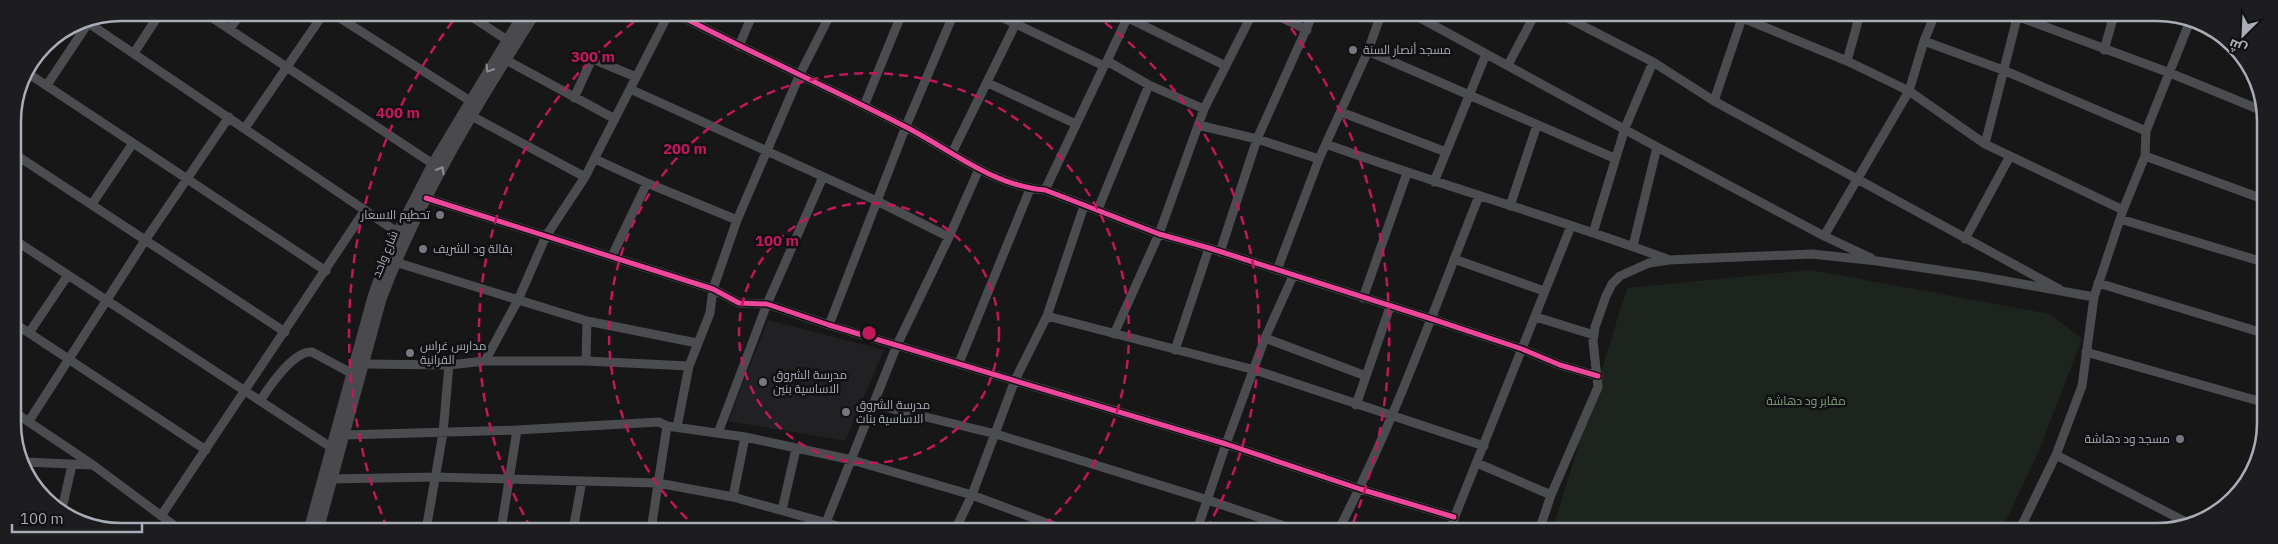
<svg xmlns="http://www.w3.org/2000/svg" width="2278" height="544" font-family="'IBM Plex Sans',Cairo,sans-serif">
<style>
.built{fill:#212123}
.green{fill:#1d241e}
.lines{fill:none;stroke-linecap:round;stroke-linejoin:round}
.street{stroke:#4b4c50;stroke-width:9}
.secondary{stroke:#4a4a4e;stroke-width:11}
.cycleway-casing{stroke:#111113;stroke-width:8}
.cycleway{stroke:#ed469a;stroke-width:5}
.oneway{stroke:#8c8f98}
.ring{fill:none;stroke:#c2185b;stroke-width:2.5;stroke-dasharray:9 6}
.poi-dot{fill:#757880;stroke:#111113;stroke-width:2}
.labels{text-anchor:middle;stroke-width:5;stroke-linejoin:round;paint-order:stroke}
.poi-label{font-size:12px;fill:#a8adb8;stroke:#111113;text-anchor:start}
.street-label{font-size:12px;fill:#a8adb8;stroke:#111113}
.park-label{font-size:12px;fill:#7fa381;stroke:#111113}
.rim{fill:none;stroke:#a8adb8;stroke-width:2.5}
.centre{fill:#c2185b;stroke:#111113;stroke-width:2.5}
.ring-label{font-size:15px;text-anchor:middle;font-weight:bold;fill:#c2185b;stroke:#111113;stroke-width:5;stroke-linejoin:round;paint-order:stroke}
</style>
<rect width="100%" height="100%" fill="#171717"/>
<!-- built -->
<path class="built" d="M768 320 884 350 845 441 728 421Z"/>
<!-- green -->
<path class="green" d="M1811 270 2050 314 2082 339 2038 453 2001 531H1552L1627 288Z"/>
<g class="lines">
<!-- street -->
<path class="street" d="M205 13 433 164
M332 13 475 104
M466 13 507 40
M675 13C751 53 828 87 904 126 950 149 992 186 1045 190L1159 234 1209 248 1432 319 1522 349 1560 365 1598 376
M993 13 1104 66 1107 61 1149 85 1204 109
M1120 14 1224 65
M1274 14 1307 30
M1413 14 1657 147 1824 236 1871 258
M1560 14 1653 62 1714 101 2059 289
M1733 14 1847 61 1909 91 1985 144 2123 210
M2011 14 2170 73 2263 111
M84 20 397 232
M230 29 241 13
M1924 41 2003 70 2146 131
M739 46 753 13
M2104 50 2114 15
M1368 51 1614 158
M134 53 160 13
M506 60 615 119
M1107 61 1129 14
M1847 61 1860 14
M1508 65 1535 14
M26 72 326 271
M988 83 1076 124
M47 85 91 19
M630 89 879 202 949 237
M574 98 591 61 593 59 636 77
M1714 101 1742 18
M864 106 902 13
M1341 112 1446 152
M466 113 585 177
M1198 125 1257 139 1319 159
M245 128 324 13
M1326 144C1439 185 1555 217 1667 259
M1985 144 2018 14
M13 153 285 332
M952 153 1016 23
M2145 156 2263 199
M595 159 647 183 737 220
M1434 182 1486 54
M1045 190 1104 66
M426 198 713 289 739 303 767 304 829 325 1226 444 1360 489 1454 517
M92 204 133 143
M1510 206 1537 125
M1098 209 1149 85
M2120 219 2263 262
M1593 233 1625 128 1653 62
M1824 236 1909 91 1924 41 1935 14
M13 239 332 448
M1965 239 2010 156
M1633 246 1657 147
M1220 252 1257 139 1313 14
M612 256 647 183
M1454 259 1544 291
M395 262 587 321 697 343
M1277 270 1319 159 1368 51 1381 14
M2098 283 2263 333
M1363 298 1407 173
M1047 316 1255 370 1484 446
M1536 317 1594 335
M14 323 206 450
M829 325 906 126 954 13
M29 333 68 275
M1114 334 1159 234 1204 109 1252 14
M1265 338 1366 376
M1175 350 1209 248
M2086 352 2262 402
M485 361 518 300 546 236 585 177 669 13
M586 361 587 321
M959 363 1030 189
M364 364 449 365 485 361H586L689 366
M260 401C269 387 294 350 312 352L351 373
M872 404 996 434 1208 500 1296 530
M1356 405 1390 307
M14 412 93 465 179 529
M29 421 146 239 229 117
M677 427 689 366 710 313 713 289 737 220 800 74 831 13
M718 433 767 304 823 177
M345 435 517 430 659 422 667 426 745 437 852 460 972 495 1065 530
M2056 455 2186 522
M25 462 92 465
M1477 463 1551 495
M2253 463 2263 426
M332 479 434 477 658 483 733 497 852 530
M733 497 745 437
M62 509 72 465
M782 510 796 449
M161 516 365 210
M426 530 443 433 449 365
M501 530 517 430
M573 530 582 481
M651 530 667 426
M823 530 897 345 949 237 979 169
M955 530 972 495 1015 380 1047 316 1084 206
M1197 530 1226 444 1265 338 1293 276
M1338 531C1394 423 1434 309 1479 196
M1449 531 1571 226
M1539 531 1551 495 1598 387 1593 341 1595 327 1606 296 1612 284 1620 276 1649 263 1669 260 1812 254 1877 261 1978 276 2094 297
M2019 531 2056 455 2082 386 2094 297 2123 210 2145 156 2146 131 2190 21"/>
<!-- secondary -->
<path class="secondary" d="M309 530 373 297 390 248 433 164 524 13
M318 530 381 299C419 198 477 104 535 13"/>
<defs>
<path id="cycleway" d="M675 13C751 53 828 87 904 126 950 149 992 186 1045 190L1159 234 1209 248 1432 319 1522 349 1560 365 1598 376
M426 198 713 289 739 303 767 304 829 325 1226 444 1360 489 1454 517"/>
</defs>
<!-- cycleway casing -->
<use href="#cycleway" class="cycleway-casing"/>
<!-- cycleway -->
<use href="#cycleway" class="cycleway"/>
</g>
<!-- one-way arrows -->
<defs><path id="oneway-chevron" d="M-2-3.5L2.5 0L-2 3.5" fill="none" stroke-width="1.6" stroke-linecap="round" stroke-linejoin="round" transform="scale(1.25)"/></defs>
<g class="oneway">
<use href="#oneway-chevron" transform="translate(489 69) rotate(121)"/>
<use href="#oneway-chevron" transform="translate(441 170) rotate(-60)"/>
</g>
<!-- distance rings -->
<g class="ring">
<circle cx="869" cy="333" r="130"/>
<path d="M698 529A260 260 0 1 1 1040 529"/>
<path d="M531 528A390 390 0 0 1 645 14M1093 14A390 390 0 0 1 1207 528"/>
<path d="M387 528A520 520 0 0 1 459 13M1282 16A520 520 0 0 1 1351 528"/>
</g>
<!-- markers -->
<g class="poi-dot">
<circle cx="1353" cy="50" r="5"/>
<circle cx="440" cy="215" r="5"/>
<circle cx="423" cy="249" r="5"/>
<circle cx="410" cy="353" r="5"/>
<circle cx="763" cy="382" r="5"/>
<circle cx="846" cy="412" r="5"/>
<circle cx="2180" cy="439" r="5"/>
</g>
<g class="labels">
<!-- poi labels -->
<g class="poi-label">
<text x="1363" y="54">مسجد أنصار السنة</text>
<text x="430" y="219" text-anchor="end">تحطيم الاسعار</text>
<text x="433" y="253">بقالة ود الشريف</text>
<text x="420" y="350">مدارس غراس<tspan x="420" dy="14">القرانية</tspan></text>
<text x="773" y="379">مدرسة الشروق<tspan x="773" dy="14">الاساسية بنين</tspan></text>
<text x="856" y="409">مدرسة الشروق<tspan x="856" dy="14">الاساسية بنات</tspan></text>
<text x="2170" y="443" text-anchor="end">مسجد ود دهاشة</text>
</g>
<!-- street labels -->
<g class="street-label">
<text transform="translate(385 254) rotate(-68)" y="4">شارع واحد</text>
</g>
<!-- park labels -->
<g class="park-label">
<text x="1806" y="405">مقابر ود دهاشة</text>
</g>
</g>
<!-- crop -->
<path d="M0 0H2278V544H0ZM121 21H2157A100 100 0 0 1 2257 121V423A100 100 0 0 1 2157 523H121A100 100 0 0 1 21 423V121A100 100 0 0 1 121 21Z" fill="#1d1d20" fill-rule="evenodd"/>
<path class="rim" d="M121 21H2157A100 100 0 0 1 2257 121V423A100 100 0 0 1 2157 523H121A100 100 0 0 1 21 423V121A100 100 0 0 1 121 21Z"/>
<circle cx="869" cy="333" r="8" class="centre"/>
<g class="ring-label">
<text x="593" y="62">300 m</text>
<text x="398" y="118">400 m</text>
<text x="685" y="154">200 m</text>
<text x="777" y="246">100 m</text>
</g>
<!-- north arrow -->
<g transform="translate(2243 35) rotate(204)" stroke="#111113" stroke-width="4" paint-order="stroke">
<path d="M0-4L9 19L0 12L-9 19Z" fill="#a8adb8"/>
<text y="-8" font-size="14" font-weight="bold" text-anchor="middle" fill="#a8adb8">ش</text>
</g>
<!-- scale -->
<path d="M12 524v8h130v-8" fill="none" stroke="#a8adb8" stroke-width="2.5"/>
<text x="20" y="524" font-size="15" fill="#a8adb8" stroke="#111113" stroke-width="4" paint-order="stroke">100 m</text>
</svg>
